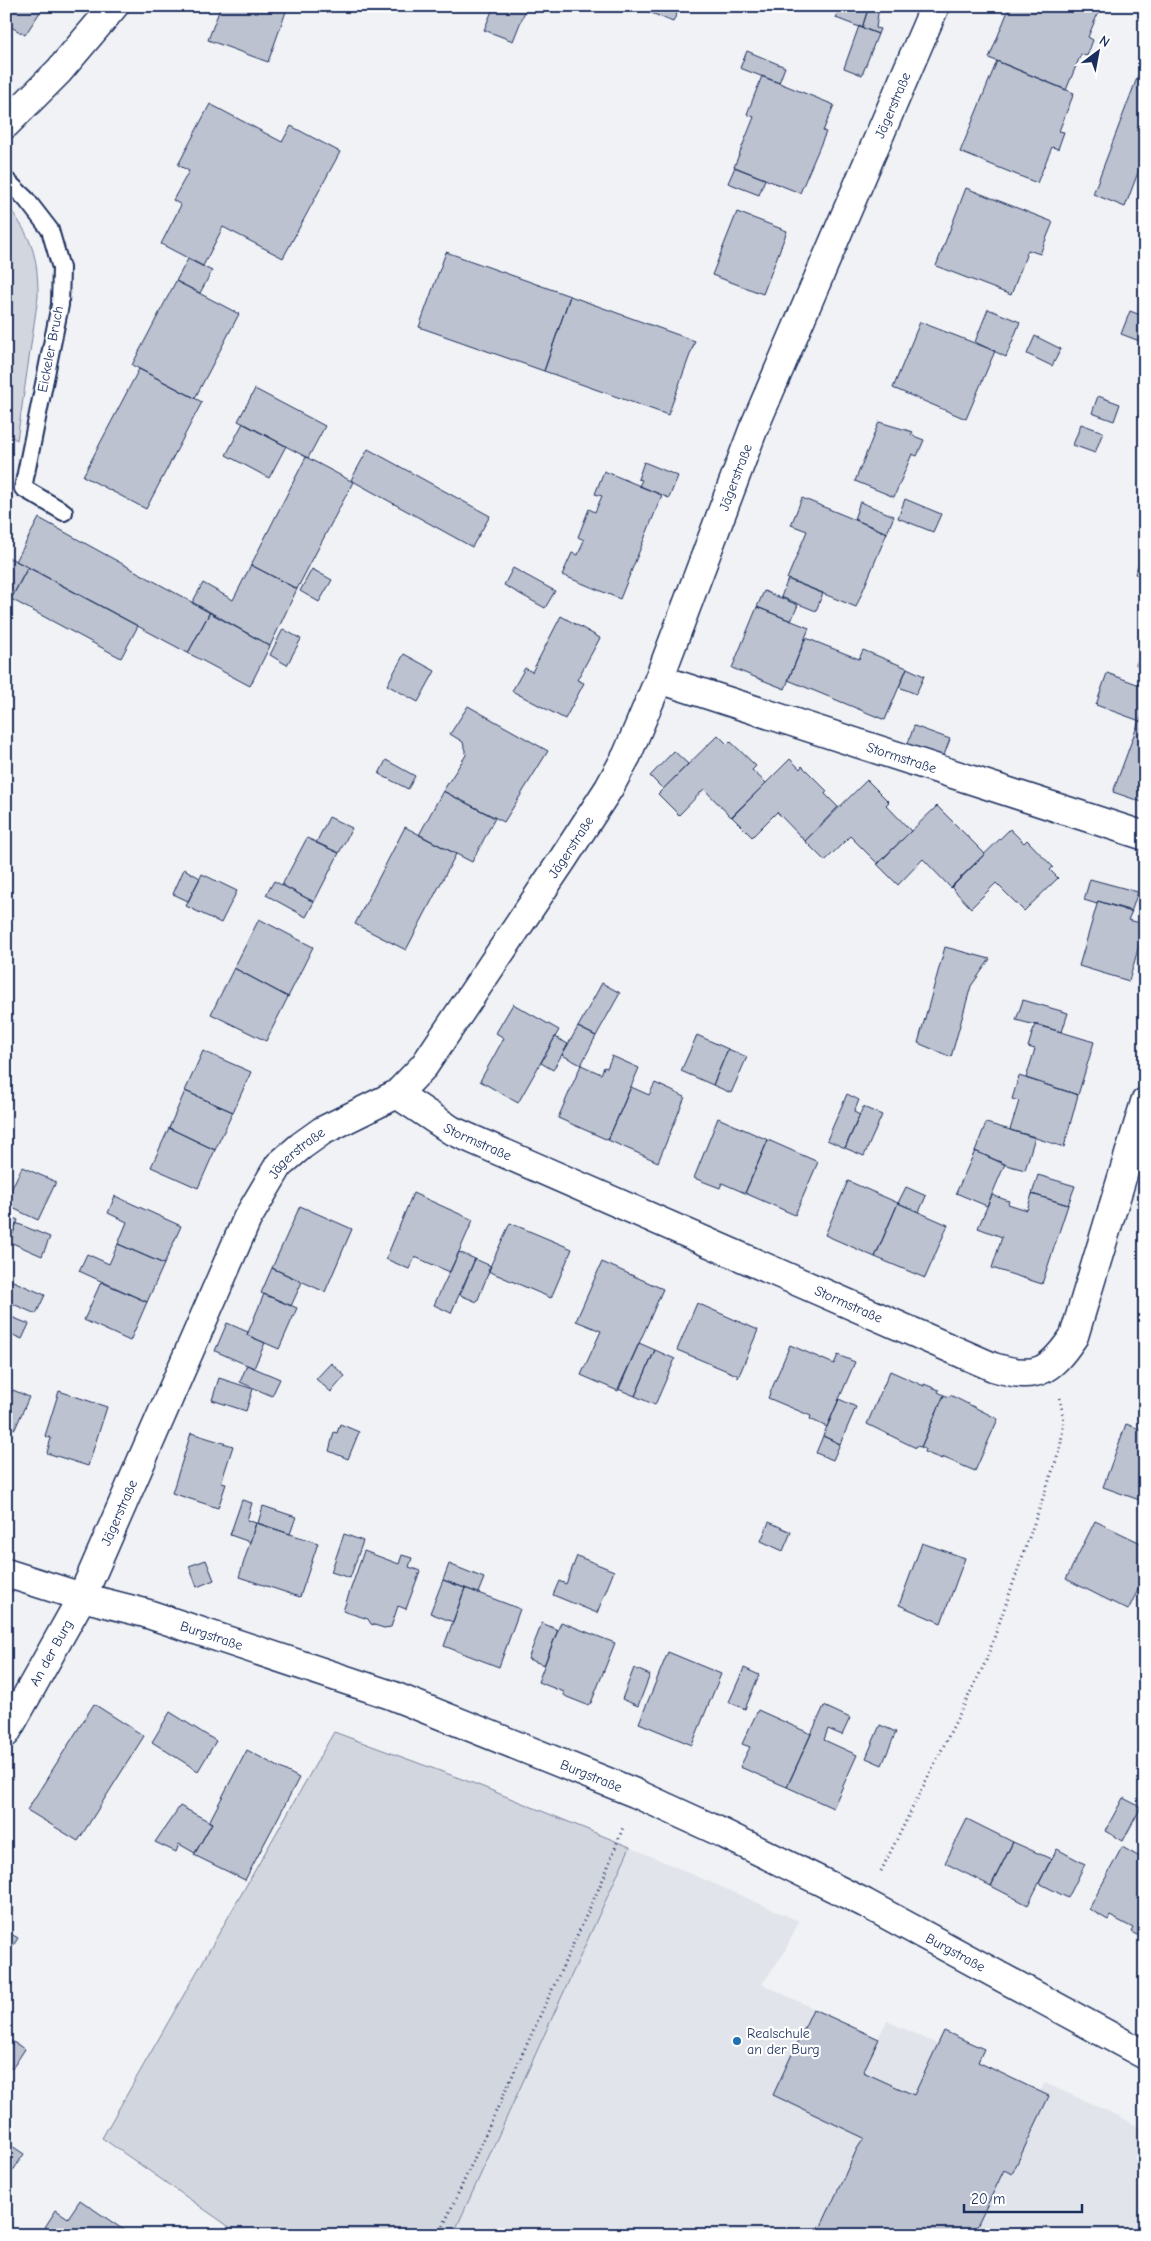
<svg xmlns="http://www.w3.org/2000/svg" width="1151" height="2241" font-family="'Comic Neue',sans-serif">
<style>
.built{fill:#e1e4ea}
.green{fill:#d2d6df;stroke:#76829e}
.building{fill:#bcc2d0;stroke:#1b2f5e}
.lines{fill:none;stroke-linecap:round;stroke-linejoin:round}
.service-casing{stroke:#1b2f5e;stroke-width:20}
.minor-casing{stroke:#1b2f5e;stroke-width:31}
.path{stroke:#1b2f5e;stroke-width:3;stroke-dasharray:1 4;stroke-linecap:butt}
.service{stroke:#fff;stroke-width:16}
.minor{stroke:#fff;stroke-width:28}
.poi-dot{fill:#1f6fb2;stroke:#fff;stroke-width:2}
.labels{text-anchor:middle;stroke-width:4.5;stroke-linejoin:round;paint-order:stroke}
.street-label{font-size:14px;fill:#1b2f5e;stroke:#fff}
.poi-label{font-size:14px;fill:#1b2f5e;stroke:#fff;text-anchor:start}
</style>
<rect width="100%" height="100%" fill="#f1f2f5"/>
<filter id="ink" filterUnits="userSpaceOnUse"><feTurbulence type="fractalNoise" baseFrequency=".02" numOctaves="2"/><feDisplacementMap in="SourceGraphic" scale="10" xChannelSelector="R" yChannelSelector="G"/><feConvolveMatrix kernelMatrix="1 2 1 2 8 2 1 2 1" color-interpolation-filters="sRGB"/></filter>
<g filter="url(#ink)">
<!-- built -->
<path class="built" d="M630 1847 799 1921 784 1953 762 1984 878 2039 887 2021 937 2044 944 2031 984 2049 979 2063 1040 2091 1045 2083 1121 2117 1145 2131V2136L1134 2159 1144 2164 1141 2170 1145 2172V2217L1135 2235H453Z"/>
<!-- green -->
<path class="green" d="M6 203C32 238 38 254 38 297L17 440 6 434Z
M334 1732 478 1785 630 1847 453 2235H241L102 2138Z"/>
<!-- building -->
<path class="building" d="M6 6H44L25 35 6 24Z
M221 6H288L268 62 208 40Z
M494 6H527L513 41 484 30Z
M635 6H680L673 22Z
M831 6H869L862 28 836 18 839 10Z
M869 6H879L876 28 880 29 878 34 862 28Z
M1010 6H1101L1088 37 1093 40 1087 56 1081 54 1066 90 989 58Z
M859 26 878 34 862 75 844 68Z
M747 51 785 67 779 83 740 68Z
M1145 57V154L1125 207 1093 194Z
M997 61 1074 93 1059 131 1064 132 1058 149 1052 147 1037 183 960 152Z
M762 76 834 105 823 131 826 132 800 193 734 167 754 117 747 114Z
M210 104 282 142 291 126 340 152 283 258 223 227 203 266 161 244 181 205 173 200 189 171 178 165Z
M735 167 765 179 759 195 728 183Z
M966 188 1053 222 1040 254 1028 250 1011 295 936 266Z
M737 212 787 231 763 294 712 275Z
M446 252 570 296 544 371 419 327Z
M188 259 212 271 200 293 176 281Z
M176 281 239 314 195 398 132 365Z
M570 296 695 341 668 415 544 371Z
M988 309 1020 322 1006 357 975 342Z
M1130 311 1143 316 1142 320 1145 321V343L1121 334Z
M920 322 995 351 966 419 893 388Z
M1035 336 1061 349 1052 366 1027 354Z
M139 369 202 402 146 509 83 476Z
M255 389 325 426 308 458 238 421Z
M1098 396 1120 404 1114 421 1092 413Z
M879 422 913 432 911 435 924 440 917 456 912 454 894 497 855 481Z
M243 423 286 446 269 478 226 455Z
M1081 424 1103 432 1095 453 1073 445Z
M368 449 490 516 472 547 351 480Z
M306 457 353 482 297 589 251 565Z
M644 462 678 476 669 498 639 486 642 480 638 479Z
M604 471 662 495 620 599 562 575 572 553 578 555 584 540 578 537 589 509 595 512 602 496 595 494Z
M802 498 887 533 856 607 787 579 807 531 791 525Z
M905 499 941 514 933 532 898 518Z
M860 502 894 516 887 533 854 519Z
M39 518 210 612 188 653 16 561Z
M1143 552 1145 553V577L1135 574Z
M6 556 28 567 11 599 6 596Z
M251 565 297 589 270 646 192 603 203 583 233 600Z
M28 567 138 626 121 658 11 599Z
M513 568 555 591 545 608 504 585Z
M312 569 332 580 319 602 300 591Z
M788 579 823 593 816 611 781 597Z
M764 591 798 605 791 621 757 607Z
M757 607 809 628 785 689 732 668Z
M210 612 270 646 250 686 188 653Z
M561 616 600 638 577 680 584 683 565 719 512 691 525 668 532 672Z
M283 629 301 639 287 665 270 655Z
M806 638 859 659 863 650 907 668 885 720 788 680Z
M1145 639V668L1136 665Z
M404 654 435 671 418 702 387 685Z
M907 668 924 676 916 694 899 687Z
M1107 673 1145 687V709L1140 721 1096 705Z
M468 706 548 751 504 822 443 791 466 755 463 742 450 734Z
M1139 721 1145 723V803L1113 792Z
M914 726 950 739 943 758 907 746Z
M718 735 727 744 730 741 756 766 752 770 766 783 731 817 704 789 679 815 658 794Z
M674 751 688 764 663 789 650 776Z
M790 759 800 769 802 766 827 791 825 794 838 807 805 841 777 812 752 837 732 817Z
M386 760 415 776 408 789 379 774Z
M867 780 889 802 886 805 911 831 878 864 850 836 825 861 805 841Z
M443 791 495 818 472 862 419 835Z
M937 806 985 854 951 888 923 859 898 885 877 864Z
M329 817 352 828 339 853 316 843Z
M405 827 456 854 406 950 355 924Z
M1010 829 1024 843 1027 840 1053 867 1050 870 1058 878 1024 911 996 883 971 908 951 887Z
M307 838 339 853 314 902 282 885Z
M184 869 200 878 188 901 173 894Z
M202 874 237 891 221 923 186 906Z
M1090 879 1138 892 1131 912 1098 901 1097 904 1084 900Z
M274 881 314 902 306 917 266 895Z
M1098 901 1132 911 1128 920 1145 924 1129 981 1079 966Z
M259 919 313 947 288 997 234 968Z
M945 947 990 959 971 986 951 1057 918 1043Z
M234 968 288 997 266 1041 211 1014Z
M602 983 620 993 596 1036 578 1027Z
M1023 1000 1068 1013 1062 1032 1016 1020Z
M513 1004 559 1030 518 1103 480 1081 504 1038 496 1033Z
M1035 1024 1094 1042 1078 1095 1026 1078 1035 1049 1028 1047Z
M578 1027 596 1036 581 1065 562 1055Z
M697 1035 728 1049 713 1085 681 1071Z
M555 1037 568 1044 553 1070 541 1063Z
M728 1049 747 1057 731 1093 713 1085Z
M203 1051 251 1072 233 1112 185 1091Z
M612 1056 639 1068 608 1140 558 1118 581 1065 601 1074 604 1067 607 1068Z
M1019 1076 1078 1095 1064 1147 1010 1130 1019 1101 1012 1099Z
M655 1083 685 1097 658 1162 608 1140 631 1087 649 1095Z
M185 1091 233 1112 215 1150 169 1128Z
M847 1094 859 1100 854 1112 860 1115 845 1148 827 1140Z
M863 1107 882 1115 864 1156 845 1148Z
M718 1118 768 1140 745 1193 722 1183 720 1188 694 1178Z
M986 1123 1035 1137 1025 1170 1006 1165 975 1151Z
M169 1128 215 1150 198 1188 151 1167Z
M768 1140 818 1162 795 1215 745 1193Z
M975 1151 1005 1164 987 1206 956 1193Z
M22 1167 56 1182 38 1220 6 1205V1200Z
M1038 1175 1075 1186 1068 1205 1032 1194Z
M848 1181 898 1203 875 1257 825 1235Z
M906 1187 926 1196 919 1212 898 1203Z
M413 1193 473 1220 450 1272 415 1257 409 1269 386 1259Z
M1032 1194 1068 1205 1042 1284 992 1268 1002 1237 978 1228 992 1195 1009 1201 1008 1204 1027 1210Z
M115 1196 181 1226 164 1264 118 1244 127 1222 108 1213Z
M898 1203 948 1225 925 1278 875 1257Z
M300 1206 352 1229 325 1292 272 1268Z
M6 1215 18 1220 10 1242 6 1240Z
M16 1223 50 1237 42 1256 10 1242Z
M510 1223 572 1249 551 1298 488 1271Z
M118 1244 164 1264 147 1302 79 1271 87 1254 109 1264Z
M459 1252 475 1259 451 1313 434 1305Z
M475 1259 491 1266 477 1302 460 1295Z
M602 1262 663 1289 618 1391 581 1375 601 1331 576 1321Z
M272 1268 302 1282 291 1306 261 1293Z
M6 1278 45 1295 36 1314 6 1301Z
M101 1282 147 1302 130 1341 84 1320Z
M264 1294 297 1308 279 1349 247 1335Z
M697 1303 758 1330 738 1378 737 1375 677 1350Z
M6 1315 29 1324 22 1339 6 1332Z
M227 1323 248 1332 247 1335 265 1343 254 1368 215 1351Z
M639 1343 655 1350 635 1396 618 1389Z
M790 1345 834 1364 838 1355 855 1362 827 1427 810 1419 811 1416 768 1398Z
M655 1350 675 1359 655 1405 635 1396Z
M331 1363 345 1376 331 1392 316 1379Z
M247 1365 280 1379 272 1396 240 1382Z
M890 1371 924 1386V1384L939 1390 938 1392 944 1395 921 1447 916 1446V1448L867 1424Z
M219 1378 253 1389 246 1411 212 1400Z
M13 1390 29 1397 15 1429 6 1426V1405Z
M59 1391 107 1407 88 1466 47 1453 51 1438 45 1436Z
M944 1395 949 1397 950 1395 998 1419 975 1471 942 1457V1459L924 1452 925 1449 921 1447Z
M839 1399 856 1407 840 1444 823 1436Z
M340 1424 359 1432 348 1459 329 1451 334 1432 337 1433Z
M1126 1424 1145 1431V1502L1103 1487Z
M191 1433 233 1446 221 1483 226 1484 218 1508 172 1493Z
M823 1436 840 1444 833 1460 816 1453Z
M242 1500 252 1503 247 1520 256 1523 250 1542 230 1535Z
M263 1506 296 1517 290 1534 258 1523Z
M1095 1521 1145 1545V1576L1128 1610 1066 1579Z
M769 1522 791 1532 783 1551 761 1541Z
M256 1523 318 1543 300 1597 239 1577Z
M344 1534 363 1541 350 1578 331 1572Z
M922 1543 965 1558 941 1623 899 1605Z
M364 1551 399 1564 402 1555 412 1558 409 1567 420 1571 406 1609 398 1606 391 1627 384 1628 371 1624 368 1619 343 1611Z
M577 1556 614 1571 597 1613 553 1595 559 1581 566 1584Z
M206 1560 214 1580 197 1587 189 1566Z
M449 1564 484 1578 478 1593 443 1580Z
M443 1580 465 1588 453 1622 430 1613Z
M465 1588 520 1609 499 1667 444 1646Z
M561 1622 615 1643 591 1703 587 1705 567 1697 564 1695V1692L538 1682Z
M542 1623 558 1630 544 1665 528 1659Z
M668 1652 721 1674 692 1745 639 1723Z
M634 1668 650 1675 638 1706 622 1699Z
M744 1668 759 1675 745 1709 729 1702Z
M94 1704 144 1736 78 1841 27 1810Z
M824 1706 850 1718 842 1735 828 1729 824 1740 857 1755 833 1808 787 1787Z
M758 1710 811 1734 787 1787 740 1767 750 1747 742 1744Z
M170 1712 216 1741 198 1771 152 1742Z
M880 1725 896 1732 882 1765 866 1758Z
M247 1750 299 1778 245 1880 194 1855 212 1823 209 1822Z
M1123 1798 1141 1807 1123 1841 1105 1831Z
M180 1806 212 1823 195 1853 179 1844 176 1852 155 1842Z
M967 1819 1013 1842 991 1886 945 1863Z
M1013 1842 1051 1859 1028 1905 991 1886Z
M1122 1847 1145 1860V1939L1131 1932 1133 1928 1110 1916 1108 1920 1089 1909Z
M1057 1849 1085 1864 1068 1898 1039 1883Z
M6 1931 18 1938 6 1957Z
M813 2009 879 2039 863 2072 914 2095 944 2031 984 2049 978 2062 1049 2096 1012 2174 1004 2170 973 2235H817L857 2149 864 2138 773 2095Z
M6 2038 25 2049 12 2069 6 2065Z
M6 2144H9L24 2154 6 2181Z
M80 2200 131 2235H53L54 2233 45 2227 56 2210 68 2218Z
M6 2210 13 2215 6 2225Z"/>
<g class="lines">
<defs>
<path id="service" d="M6 180 26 199 50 230 61 268 60 305 23 488 64 512"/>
<g id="minor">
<path d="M6 124 59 71 114 6"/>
<path id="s1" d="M659 679 1145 836"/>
<path id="s2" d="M397 1094 451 1130 993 1367C1036 1380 1049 1373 1074 1336L1145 1102"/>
<path id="s3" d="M6 1573 82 1597 145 1613 391 1695 635 1793 716 1830 865 1903 1145 2055"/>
<path id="s4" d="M6 1733 82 1597 247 1219 279 1165 301 1146 322 1131 397 1094 424 1066 563 859 609 788 627 755 659 679 753 430 935 6"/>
</g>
</defs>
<!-- service casing -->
<use href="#service" class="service-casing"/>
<!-- minor casing -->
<use href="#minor" class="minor-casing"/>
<!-- path -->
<path class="path" d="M881 1871 986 1661 1060 1449 1064 1421 1060 1398
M439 2235 604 1877 624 1825"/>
<!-- service -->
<use href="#service" class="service"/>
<!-- minor -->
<use href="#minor" class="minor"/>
</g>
</g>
<!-- markers -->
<circle class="poi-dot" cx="737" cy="2041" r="5"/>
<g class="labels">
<!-- street labels -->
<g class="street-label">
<text dy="5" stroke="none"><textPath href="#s4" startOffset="1882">Jägerstraße</textPath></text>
<text transform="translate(50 349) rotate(-79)" y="5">Eickeler Bruch</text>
<text dy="5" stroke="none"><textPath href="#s4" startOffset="1478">Jägerstraße</textPath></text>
<text dy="5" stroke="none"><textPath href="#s1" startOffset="255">Stormstraße</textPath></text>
<text dy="5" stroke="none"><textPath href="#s4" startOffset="1072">Jägerstraße</textPath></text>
<text dy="5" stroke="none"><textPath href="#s2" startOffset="94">Stormstraße</textPath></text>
<text dy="5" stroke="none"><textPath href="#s4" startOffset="652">Jägerstraße</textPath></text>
<text dy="5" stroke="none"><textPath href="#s2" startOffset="499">Stormstraße</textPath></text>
<text dy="5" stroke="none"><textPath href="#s4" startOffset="248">Jägerstraße</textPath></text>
<text dy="5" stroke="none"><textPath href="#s3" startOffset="215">Burgstraße</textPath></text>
<text dy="5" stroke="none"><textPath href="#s4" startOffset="92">An der Burg</textPath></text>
<text dy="5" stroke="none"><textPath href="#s3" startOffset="620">Burgstraße</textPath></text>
<text dy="5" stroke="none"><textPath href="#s3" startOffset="1025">Burgstraße</textPath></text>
</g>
<!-- poi labels -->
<g class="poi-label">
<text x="747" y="2038">Realschule<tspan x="747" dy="16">an der Burg</tspan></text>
</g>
</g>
<!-- margin -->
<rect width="1151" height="2241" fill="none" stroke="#fff" stroke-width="25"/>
<rect x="12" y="12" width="1126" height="2216" fill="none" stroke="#1b2f5e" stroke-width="2" filter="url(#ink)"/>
<!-- north arrow -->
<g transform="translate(1098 52) rotate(32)" stroke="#ffffff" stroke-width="4" paint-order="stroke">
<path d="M0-4L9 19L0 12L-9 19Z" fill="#1b2f5e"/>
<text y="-8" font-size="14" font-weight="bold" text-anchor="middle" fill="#1b2f5e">N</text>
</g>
<!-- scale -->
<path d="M964 2204v8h118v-8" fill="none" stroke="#1b2f5e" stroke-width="2.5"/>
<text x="971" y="2204" font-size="15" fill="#1b2f5e" stroke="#ffffff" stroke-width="4" paint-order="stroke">20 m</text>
</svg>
